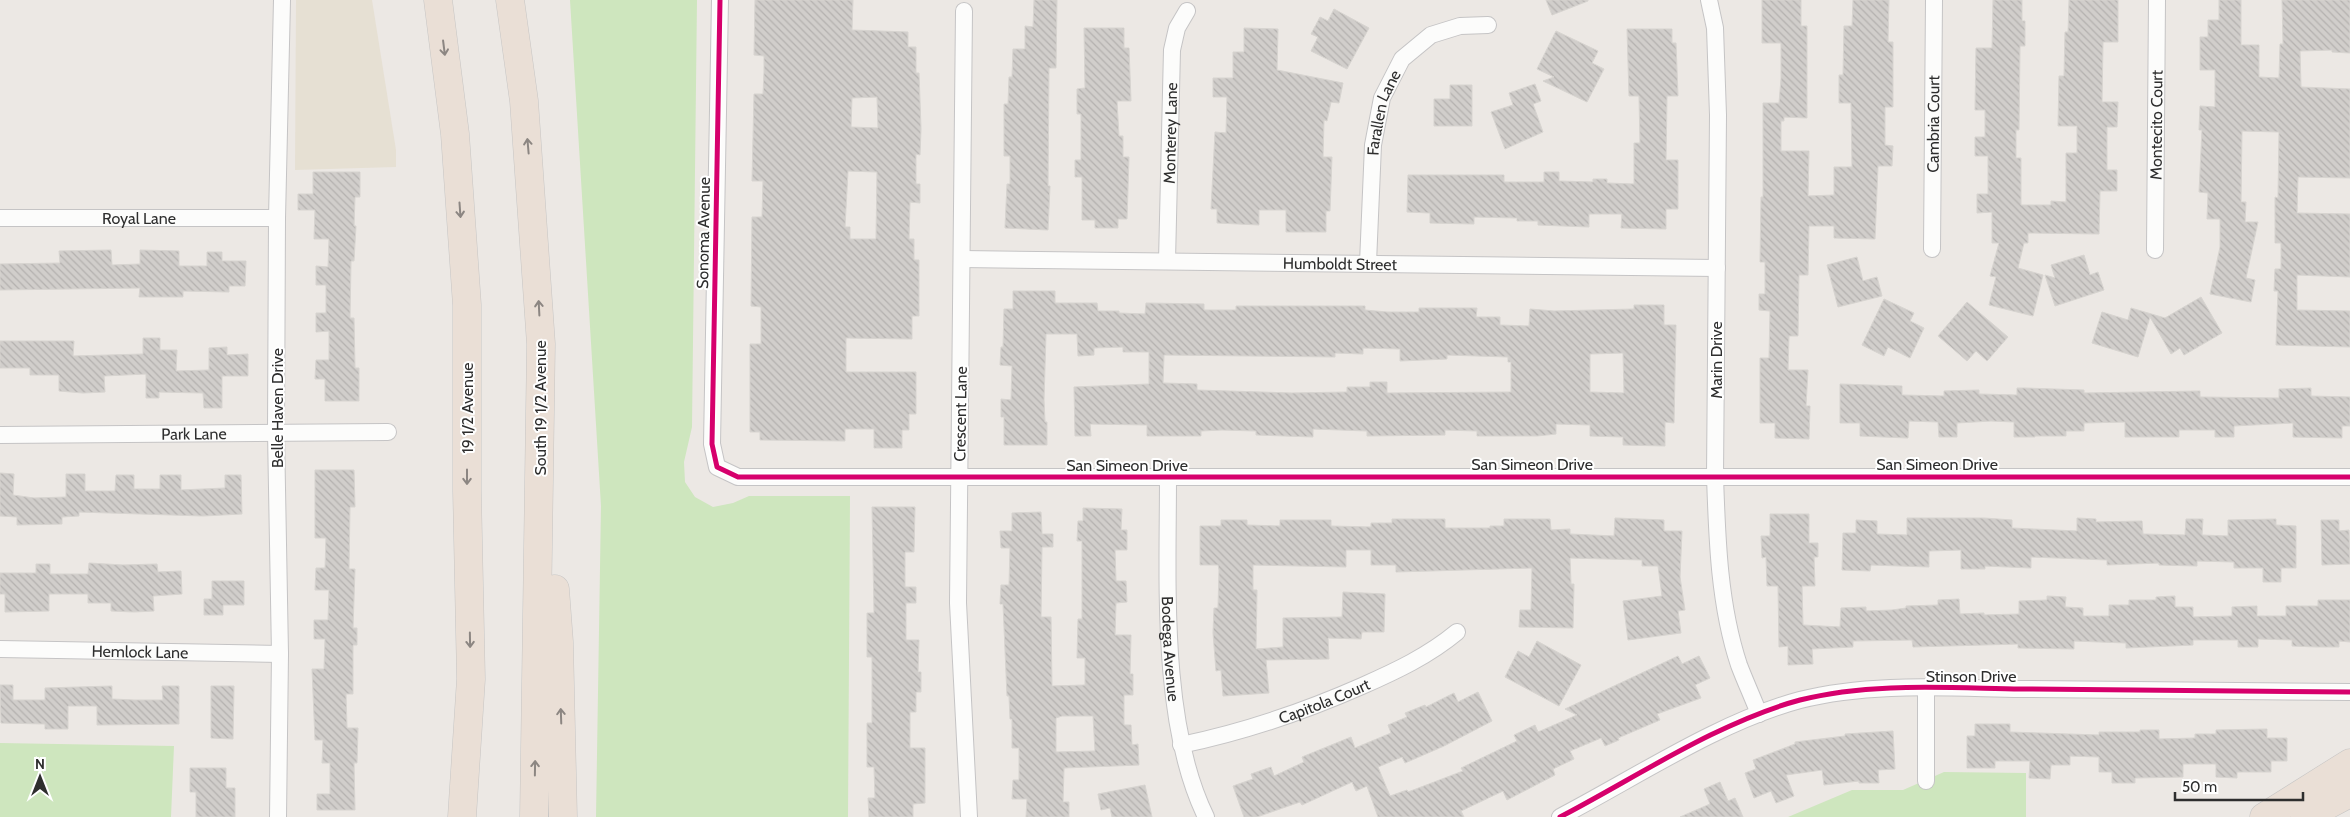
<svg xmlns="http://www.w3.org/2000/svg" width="2350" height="817" font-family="Cabin,sans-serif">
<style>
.education{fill:#e6e0d3}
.grass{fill:#cee6be}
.building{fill:url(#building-back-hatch);stroke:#d7d4d0;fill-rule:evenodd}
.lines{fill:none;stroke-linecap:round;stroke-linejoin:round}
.street-casing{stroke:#c5c4c5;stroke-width:18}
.highway-casing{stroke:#c6c5c4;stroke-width:29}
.street{stroke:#fcfcfb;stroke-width:16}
.highway{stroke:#eadfd6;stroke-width:28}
.cycleway-casing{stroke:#fff;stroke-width:8}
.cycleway{stroke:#d6006c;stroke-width:5}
.oneway{stroke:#8c8682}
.labels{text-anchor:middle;stroke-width:4;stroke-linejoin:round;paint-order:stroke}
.street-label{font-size:16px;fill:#2e2e2e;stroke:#fff}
</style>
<defs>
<pattern id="building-back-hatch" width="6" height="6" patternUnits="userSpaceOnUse" patternTransform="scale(1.25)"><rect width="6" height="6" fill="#d1cecb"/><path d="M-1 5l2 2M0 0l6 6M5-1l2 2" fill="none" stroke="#b4b1af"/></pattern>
</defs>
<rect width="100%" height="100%" fill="#ece8e4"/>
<!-- education -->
<path class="education" d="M296 0H372L396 150V167L295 170Z"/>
<!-- grass -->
<path class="grass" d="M570 0H697L692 427 684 462 685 482 695 497 713 507 733 503 749 496H850L848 817H596L601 506Z
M0 743 174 746 171 817H0Z
M1944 772 2026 773V817H1788L1852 790H1903Z"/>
<!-- building -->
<path class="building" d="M755 0H853L852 30 908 32V47H916V73H919L921 129 920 155 916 154V184H920V203L910 202 909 239H914V260H919V316H912V339L846 338V372H916V414H909V430H902V448H874V429H845V441L760 440V432H750V344H761V307L751 306 752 217H762L763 181H752L754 94H763L764 72V56L754 55ZM877 97 878 128 851 127 852 98ZM848 171 877 172 876 239H850V227H845Z
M1034 0H1057L1056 68H1049L1048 186H1050L1048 230 1005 228 1007 184H1010V156H1004V104H1008L1009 77H1012L1013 49H1025V26L1033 27Z
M1546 0H1588V1L1552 15Z
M1762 0H1801V26H1807V118L1784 117V121H1781V151H1809L1808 196 1834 195V167H1852L1851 103H1839V75H1843L1844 26H1852L1853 0H1889L1888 42H1893V107H1885V145L1893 146 1892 166H1878L1875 239 1834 238V226H1809L1808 275H1799L1798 336H1789L1788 370H1808L1806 406H1810L1809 439 1775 438V423H1760V358H1769L1770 311 1759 310V294H1765V262H1760L1761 197H1763V103H1779L1781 79V43H1762Z
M1993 0H2022V21H2025V46H2020L2019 130H2016V158H2021V205H2051V201L2066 202V153H2077V126H2058L2059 76H2064L2065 32H2068L2069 0H2118V42H2103L2102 102H2118L2117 127H2107V170H2117V191H2100L2099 234 2028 233V243H2024L2018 268 2043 275 2033 316 1989 305 1996 277 1990 276 1999 243H1992V212L1977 213V194H1988V156H1975V137H1985V110H1975L1976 48H1992Z
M2219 0H2241V45H2259V77L2279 78 2280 44H2283L2282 0H2350V53L2332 52V50L2300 51 2301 87 2350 89V178L2298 177 2297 213 2350 214V277L2297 275V310L2350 311V347L2276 345 2278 291H2274L2275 269H2281V243H2275V197L2278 198 2279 132 2242 131 2241 202H2246L2245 222H2258L2246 278 2255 280 2251 302 2210 294 2220 247V219H2207L2208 193 2199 192 2202 130H2199L2200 106 2215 107V70H2200V37H2208V20H2219Z
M1334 9 1369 28 1347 69 1311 51 1318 37 1311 34 1320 17 1328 21Z
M1084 28H1124V48H1129L1131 101H1117L1119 136H1123V157H1129L1127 219H1118V228H1095V220H1082V177H1075V160H1081V114H1077V89L1085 88Z
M1244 28 1278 29 1277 70 1343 83 1339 103 1331 102 1327 121 1324 120 1323 157H1332L1330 211H1326V232H1286V210H1259V225L1217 223V209H1211L1215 132 1226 133 1227 97H1213V78H1233V52H1244Z
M1627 29H1672V43H1676L1678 96H1667L1666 160H1678V209H1666V229L1621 228 1622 214H1589V227L1538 225V221H1517V218L1474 217V224L1430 223V213L1407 212 1408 175H1504V182H1544V172H1559V181L1593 182V179H1607V183L1634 184V143H1640L1639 96H1629Z
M1556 31 1598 51 1592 63 1604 69 1587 102 1543 81 1554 77 1537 69Z
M1535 84 1541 101 1533 104 1543 132 1505 149 1491 112 1513 105 1509 93Z
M1450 85H1472V126H1434V99H1450Z
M313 172H360V197H355L354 226H356L354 261H351L350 318H354L355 368H359V401H325V379H315L316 360H329V331L316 332V313H326V285H316V266L328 267 329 239H314L315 210H298V194H313Z
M111 250 112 265 140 264V250L179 251V266H207V252H222V261H246L245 286H229V292L183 291V297H139L140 288 0 290V264L60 263 59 251Z
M2084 255 2090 275 2098 272 2104 290 2055 306 2045 275 2055 278 2051 265Z
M1857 257 1863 281 1877 277 1882 296 1838 307 1827 265Z
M1013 291H1055V303H1097L1098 311H1119V313L1145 314 1146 303 1204 304V310H1236V306H1365V310L1387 312H1419V308H1477L1476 317H1500V325L1529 326 1530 309 1554 311 1634 309V305H1664V325H1676L1674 423 1665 422V446L1623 445V437L1590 436V425L1556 424V434L1537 436H1477V431L1445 430V435L1367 436V431L1313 429V437L1256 435V431L1222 430 1201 431V436H1147V425L1090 424 1091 436H1075L1074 387 1149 384V352H1123V347L1094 348V355L1078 356 1077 334H1046L1044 400 1045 422H1047V445H1004V417H1001V399L1011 400 1012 366 1000 365 1001 347H1003L1004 309H1013ZM1363 348 1400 349V361L1447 359V355L1508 357V362H1511V392L1387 393V382H1370V387H1347V392L1292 393 1197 390V384L1163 383 1164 355 1335 357V353L1363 354ZM1623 353 1624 393 1590 392V354Z
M2201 297 2222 333 2184 355 2180 348 2171 354 2150 317 2138 357 2092 343 2102 312 2128 320 2131 308 2165 318Z
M1884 299 1914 313 1910 321 1924 328 1910 358 1888 347 1884 356 1862 345Z
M1967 302 2008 337 1987 361 1976 351 1967 361 1938 336Z
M143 338H160V350H177L176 371 209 370V348L227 347V355L248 354V376H222V408H204L203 393 159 392V398H146V374L104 376 105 392 83 393 59 391V375H30V368H0V341H74L73 356 143 354Z
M1840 384 1902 386V395L1944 396V391L1979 390V394L2017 395V388H2025L2084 390V393L2200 391V397L2279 398V389L2311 388V396L2350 397V426H2342V438L2293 437V423L2234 426V437H2215V430H2179V437H2125V422L2084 423V431H2066V436H2035V437H2014V422L1991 421 1957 423V437H1939L1938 422 1909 421 1908 438 1860 436V423H1840Z
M315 470H354L355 507H350L349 569H355L353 628H357V645H353V694H346L347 728H358L357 763H354L355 810H317V794H330V763H322L323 740H315L312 669H324L325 639H314V620H328L329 590H315L316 568H325L326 538H315Z
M0 473 14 474 13 495 34 498 66 497V474H85V491H115L116 475H134V489H160V475H181V490L225 488V475H241L242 514 203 516 79 512V516L62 517V524L17 525V517L0 516Z
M872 507H915L914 552H905V587H916V603H906V640H919L918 672H921V692H916V712H910V748H925V803L913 804V817H869L868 798H875L874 767H867V723H872V657H867V613H874Z
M1083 508 1122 509 1121 530H1127V550H1115L1116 581H1126L1127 602 1116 603 1115 635H1131L1130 674H1133V695H1124V725H1131L1132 745 1138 744 1139 765 1064 768 1063 802H1069V817H1026L1027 799H1012L1013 780H1019V748H1012V719H1010L1009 696H1007L1003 604H1000L1001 585H1009L1010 548H1001L1000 531H1012V513L1041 512 1042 534H1053V547H1042L1041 617H1051L1052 686 1085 685V658H1077L1078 619H1082V541H1077L1078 521H1083ZM1062 716H1093L1095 751 1056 752V718Z
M1770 514H1809V543H1818V557H1814L1815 586H1802L1803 625 1840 627 1841 608 1866 607V611L1892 610 1906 608V606L1938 605V600L1959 599 1960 614 1984 613V615L2019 614V601L2047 600V596L2066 597 2065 607 2083 608V616H2109V605H2129V600H2156V597L2175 596V607H2193V617L2232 616V607L2257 606V616H2286V606H2318V600H2350V642L2339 641V647H2317L2292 646V640L2258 639V647H2238V640H2193V645L2126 648V643L2074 641V649L2018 648V644L1913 647 1912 640 1853 641V647L1812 649 1813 664 1788 665V646L1779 647 1778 586H1767L1766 557 1762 558 1761 536H1770Z
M1615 518 1664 520V531H1682L1680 577 1685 610 1678 611 1681 633 1628 640 1623 601 1662 596 1658 566H1642V560L1570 558 1571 584H1574L1573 628 1519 627 1520 610H1531L1532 568 1396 572V565H1371V550H1346V567L1253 565V590H1257L1256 649 1283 647V618L1342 617 1343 592 1385 594 1384 632H1362L1361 639 1328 638 1329 659 1266 660 1269 693 1223 696 1221 670 1216 671 1213 633 1214 608H1218L1219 570 1218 565H1200V526H1221V520H1247V525L1280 526V520H1331V526L1371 527V523H1392V519H1445V528H1490V526H1504V519H1550L1551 530 1570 529V534L1614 536Z
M1907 518H1984L2012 520V528L2077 531V518L2096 519V522L2142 521 2143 534 2185 535 2186 519H2203L2202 535 2228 536V520L2276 519V525L2296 526V568H2281V582H2263V568H2234V562L2197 561V566L2159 565V563L2107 565V560L2031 557V568L1985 566V569H1961V550L1929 551V567L1871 565 1870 571 1842 570 1843 533H1856V520L1877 521V534L1907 535Z
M2321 520H2339V531L2349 530 2350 564 2322 565Z
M89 563 123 565 157 564 158 572 181 571 182 594 153 596 154 611 134 612 111 611V603H88V594H49V611L5 612V594H0V573H36V564H50V574H88Z
M212 581H244V605H223V615H204V599H212Z
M1537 641 1581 665 1559 706 1505 677 1518 651 1529 657Z
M1678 656 1682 664 1699 656 1710 678 1695 685 1701 698 1657 714 1660 720 1618 738 1619 740 1605 746 1601 738 1570 751 1574 759 1553 769 1555 775 1507 800 1503 791 1461 811 1464 817H1378L1367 786 1356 791 1352 782 1302 805 1300 802 1257 817H1244L1233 786 1253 779 1251 774 1271 767 1274 776 1304 762 1302 757 1351 737 1355 748 1391 733 1388 725 1407 717 1405 713 1425 705 1426 707 1454 693 1458 702 1478 692 1492 721 1444 746 1405 763 1402 757 1378 767 1390 796 1407 790 1408 792 1463 771 1461 768 1517 741 1514 735 1535 725 1538 732 1577 715 1565 709Z
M0 685H13V700H45V688L112 686V699L134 700H163L162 686H179V724L97 725V706H68V729H45V724L1 723Z
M211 686H234L233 739 211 738Z
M1975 724H2010V732L2099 735V732H2140V730H2159V739L2195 738V734H2216V730L2267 729V738H2287V761H2271V772H2237V778L2216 777V764H2183V777L2135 778V783H2112V772H2099V757L2070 756V765H2051L2050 779 2029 778 2030 761H1995V768H1967V736H1975Z
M1893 731 1895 769 1878 770 1879 783H1859V781L1824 785 1822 770 1786 775 1794 796 1776 803 1771 791 1754 798 1745 773 1756 769 1753 760 1795 744V742L1845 736V734Z
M190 768H226V788H235V817H196V792H190Z
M1720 782 1728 801 1735 798 1743 817H1680L1710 804 1704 789Z
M1145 785 1152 817H1112L1110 808 1101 810 1098 794Z"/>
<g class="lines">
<defs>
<g id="street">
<path d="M720 0 712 444 717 467 738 477H2350"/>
<path d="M1709 0 1715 28 1718 115 1715 476C1717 538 1719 605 1739 665 1745 681 1753 698 1759 714"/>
<path d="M964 11 958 603 969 817"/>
<path id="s1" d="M0 218H277"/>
<path id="s2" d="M1932 249 1934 0"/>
<path id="s3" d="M2155 250 2157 0"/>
<path id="s4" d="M962 259 1717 268"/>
<path id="s5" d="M1167 261 1172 50 1177 28 1187 11"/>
<path id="s6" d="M1368 263 1373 145 1382 98 1402 59 1431 35 1460 26 1488 25"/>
<path id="s7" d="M0 435 388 432"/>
<path id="s8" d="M1168 477C1168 581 1160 723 1206 817"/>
<path id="s9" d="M0 649 280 654"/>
<path d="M1926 688V781"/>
<path id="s10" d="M1181 745C1244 732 1303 712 1362 686 1396 671 1428 656 1457 632"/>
<path d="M278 817 280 654 276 433 277 218 282 0"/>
<path d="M1560 817C1635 778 1718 722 1800 700 1871 682 1948 688 2021 689 2131 690 2240 691 2350 692"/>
</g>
<path id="highway" d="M438 0 455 134 467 305V491L471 679 462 817
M510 0 524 101 541 344 534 817
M555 589 559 642 563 817
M2264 817 2350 763
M2305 817 2350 793"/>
</defs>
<!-- street casing -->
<use href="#street" class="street-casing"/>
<!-- highway casing -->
<use href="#highway" class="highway-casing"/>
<!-- street -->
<use href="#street" class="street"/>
<!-- highway -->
<use href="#highway" class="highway"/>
<defs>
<path id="cycleway" d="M720 0 712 444 717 467 738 477H2350
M1560 817C1635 778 1718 722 1800 700 1871 682 1948 688 2021 689 2131 690 2240 691 2350 692"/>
</defs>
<!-- cycleway casing -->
<use href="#cycleway" class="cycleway-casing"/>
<!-- cycleway -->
<use href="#cycleway" class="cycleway"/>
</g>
<!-- one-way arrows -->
<defs><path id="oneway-shaft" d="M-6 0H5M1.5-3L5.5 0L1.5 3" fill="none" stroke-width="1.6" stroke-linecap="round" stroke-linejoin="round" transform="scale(1.25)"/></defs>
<g class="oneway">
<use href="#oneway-shaft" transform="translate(444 48) rotate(83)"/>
<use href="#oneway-shaft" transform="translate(528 146) rotate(-95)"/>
<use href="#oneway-shaft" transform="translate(460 210) rotate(86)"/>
<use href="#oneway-shaft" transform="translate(539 308) rotate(-93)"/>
<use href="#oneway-shaft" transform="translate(467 477) rotate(90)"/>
<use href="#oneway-shaft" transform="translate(470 640) rotate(89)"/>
<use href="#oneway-shaft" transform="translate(561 716) rotate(-92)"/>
<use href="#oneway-shaft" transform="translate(535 768) rotate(-89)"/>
</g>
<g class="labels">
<!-- street labels -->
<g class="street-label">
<text dy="6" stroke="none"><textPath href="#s6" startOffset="152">Farallen Lane</textPath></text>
<text dy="6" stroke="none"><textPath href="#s2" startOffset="125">Cambria Court</textPath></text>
<text dy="6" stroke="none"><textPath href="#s3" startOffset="125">Montecito Court</textPath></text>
<text dy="6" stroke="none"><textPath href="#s5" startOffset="128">Monterey Lane</textPath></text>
<text dy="6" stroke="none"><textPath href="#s1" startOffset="139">Royal Lane</textPath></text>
<text transform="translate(703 233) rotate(-89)" y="6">Sonoma Avenue</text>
<text dy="6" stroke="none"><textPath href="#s4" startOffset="378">Humboldt Street</textPath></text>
<text transform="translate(1716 360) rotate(-90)" y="6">Marin Drive</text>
<text transform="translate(277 408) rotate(-90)" y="6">Belle Haven Drive</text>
<text transform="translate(467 408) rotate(-90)" y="6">19 1/2 Avenue</text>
<text transform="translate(540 408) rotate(-90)" y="6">South 19 1/2 Avenue</text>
<text transform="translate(960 414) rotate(-89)" y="6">Crescent Lane</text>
<text dy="6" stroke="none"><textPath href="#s7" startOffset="194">Park Lane</textPath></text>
<text x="1532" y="470">San Simeon Drive</text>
<text x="1937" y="470">San Simeon Drive</text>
<text x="1127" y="471">San Simeon Drive</text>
<text dy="6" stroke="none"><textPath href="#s8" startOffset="172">Bodega Avenue</textPath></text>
<text dy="6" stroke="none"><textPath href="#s9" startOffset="140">Hemlock Lane</textPath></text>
<text x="1971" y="682">Stinson Drive</text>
<text dy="6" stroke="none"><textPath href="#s10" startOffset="150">Capitola Court</textPath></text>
</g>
</g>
<!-- north arrow -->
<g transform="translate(40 777)" stroke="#ffffff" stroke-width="4" paint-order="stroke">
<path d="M0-4L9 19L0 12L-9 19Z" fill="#2e2e2e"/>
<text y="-8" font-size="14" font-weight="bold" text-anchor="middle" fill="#2e2e2e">N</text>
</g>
<!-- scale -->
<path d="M2175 792v8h128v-8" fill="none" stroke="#2e2e2e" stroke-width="2.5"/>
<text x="2182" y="792" font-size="15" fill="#2e2e2e" stroke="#ffffff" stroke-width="4" paint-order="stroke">50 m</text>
</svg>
